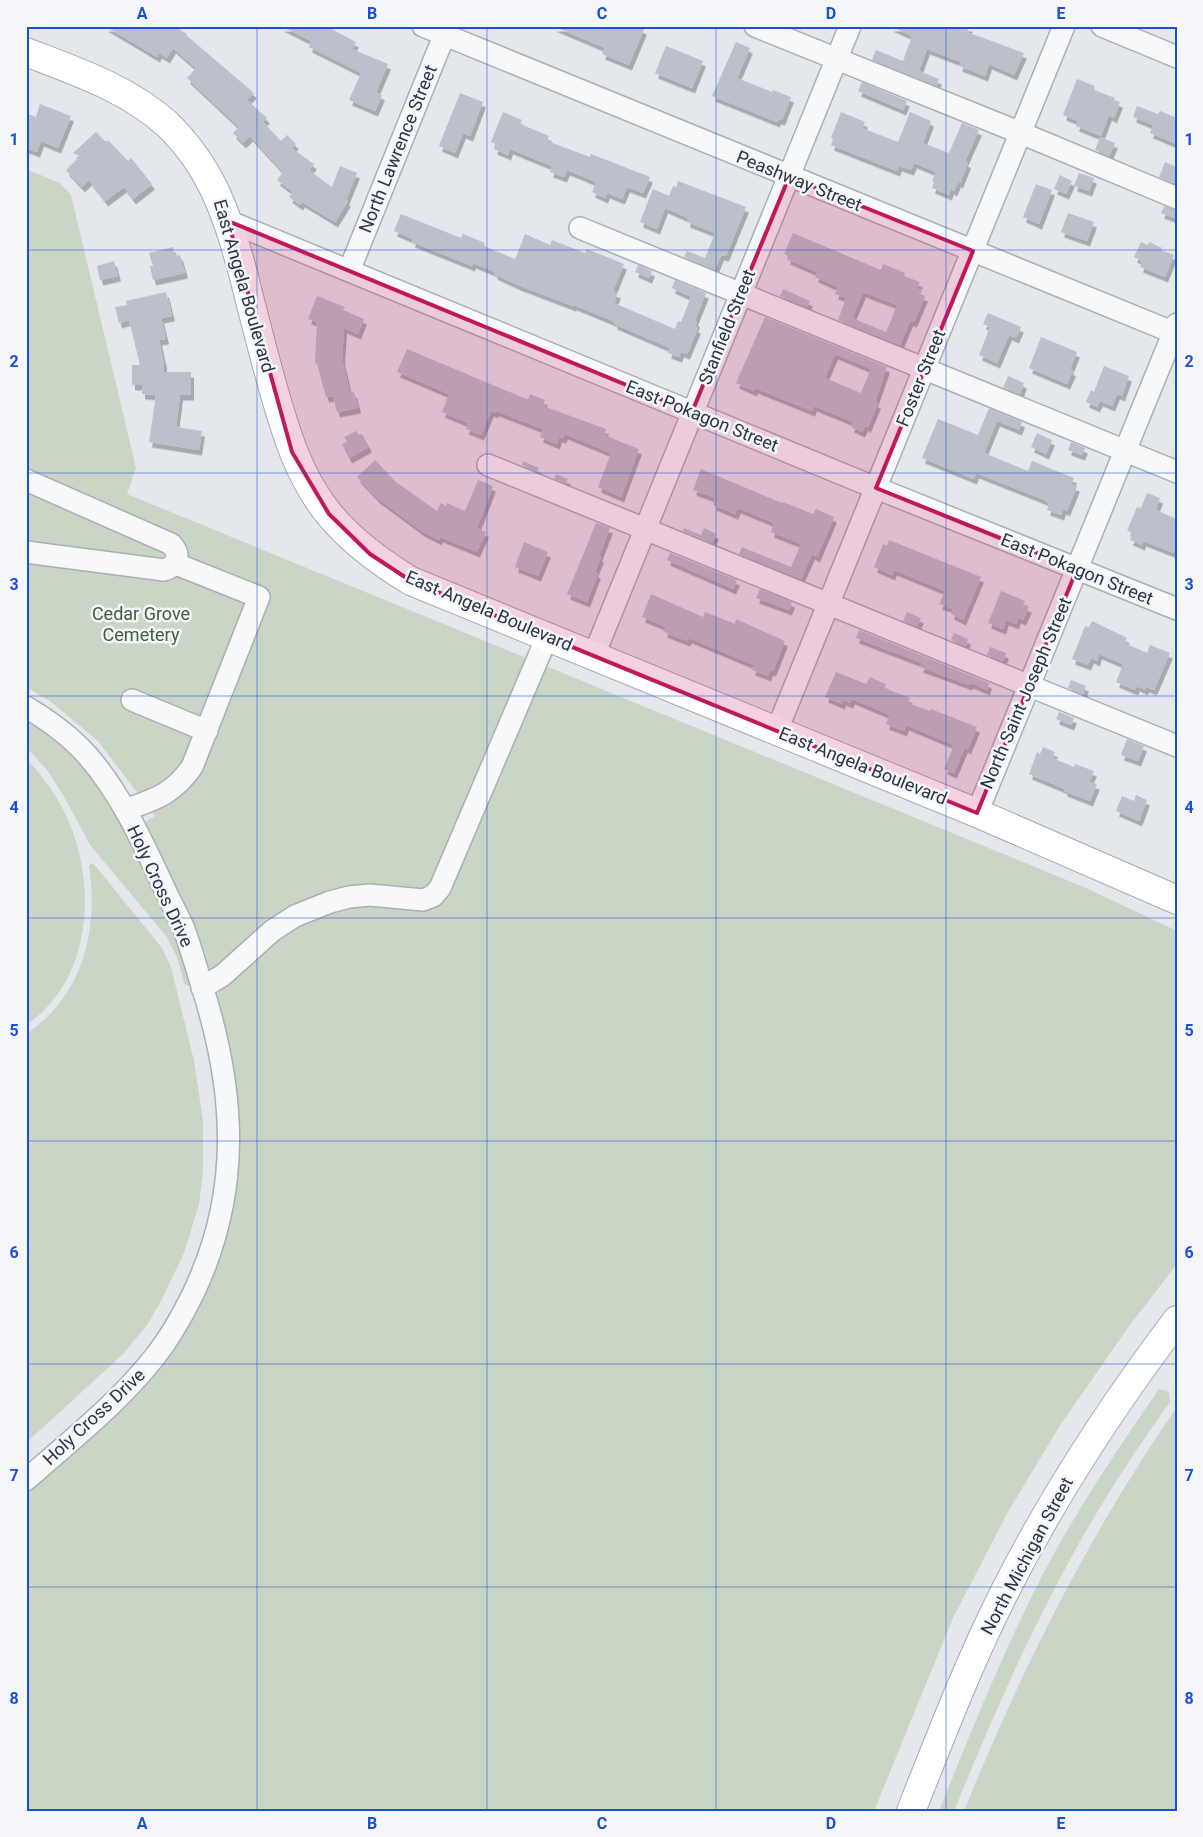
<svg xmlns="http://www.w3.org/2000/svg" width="1203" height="1837" font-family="Roboto,sans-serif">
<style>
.green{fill:#c9d6c5}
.building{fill:#bbc0ca;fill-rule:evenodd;filter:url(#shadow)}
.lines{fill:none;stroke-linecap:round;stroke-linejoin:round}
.minor-casing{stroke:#a9aeb7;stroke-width:24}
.major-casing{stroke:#a3abb8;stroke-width:30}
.minor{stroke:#f7f8fa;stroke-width:21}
.major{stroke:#fff;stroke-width:28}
.marked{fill:#c2185b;fill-opacity:0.2;stroke:#c2185b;stroke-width:4;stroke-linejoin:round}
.grid{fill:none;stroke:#1d4ed8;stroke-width:1;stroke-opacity:0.55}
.labels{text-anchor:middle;stroke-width:5;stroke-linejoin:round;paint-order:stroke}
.street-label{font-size:18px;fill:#2b3445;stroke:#f4f6f9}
.park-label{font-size:18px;fill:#3f6138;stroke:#f4f6f9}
.neatline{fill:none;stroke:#1d4ed8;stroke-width:2}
.grid-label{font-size:16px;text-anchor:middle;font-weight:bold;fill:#1d4ed8}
</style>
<defs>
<filter id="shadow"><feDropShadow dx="3" dy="5.5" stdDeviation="0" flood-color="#0004"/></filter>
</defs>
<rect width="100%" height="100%" fill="#e4e7ec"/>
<!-- green -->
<path class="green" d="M26 169 60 183 71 195 136 468 127 494 1086 888 1177 931V1264L1127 1329 1061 1424 1009 1510 953 1618 874 1811H26V1494C71 1454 119 1416 158 1370 166 1361 172 1350 179 1339 217 1284 232 1233 237 1166 238 1148 240 1128 238 1110 233 1072 224 1035 216 999L219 991 227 985 221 971 207 973 147 831 146 821 155 816 98 741 50 701 26 687Z
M26 718 59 742 83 765 100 787 140 860 170 921 192 985 188 986 184 983 177 957 166 936 90 845 62 793 47 770 26 747Z
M26 758C41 775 54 791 64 811 98 879 94 980 26 1025Z
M93 863 162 948 171 967 194 1061 203 1121V1170L199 1204 184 1253 162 1299 147 1325 122 1355 26 1443V1034C83 996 99 930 89 865Z
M1159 1389 1169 1392 1170 1402C1126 1463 1085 1528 1051 1596 1015 1665 984 1738 954 1811H939C971 1732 1002 1654 1041 1578 1075 1512 1117 1450 1159 1389Z
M1177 1407V1811H964C1022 1668 1089 1534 1177 1407Z"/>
<!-- building -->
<path class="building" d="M105 26H174L187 34 186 35 254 93 247 100 267 118 263 122 281 141 287 135 296 144 291 148 314 164 309 170 332 187 340 166 357 173 346 200 348 201 335 222 302 202 300 205 289 197 293 192 277 180 283 172 250 136 243 143 233 133 239 127 187 78 196 68 173 48 167 58 159 53 157 57Z
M281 26H326L356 42 352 49 388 64 376 92 382 95 375 111 349 100 361 73 309 47 311 41Z
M553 26H637L644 29 629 65 602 54 605 48Z
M890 26H970L967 32 1024 53 1014 75 989 64 985 76 959 66 961 62 927 49 919 71 939 79 936 86 872 60 876 50 903 61 912 36Z
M736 42 750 48 737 78 772 92 773 90 791 97 782 120 778 119 777 122 712 96Z
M666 46 703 61 692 88 655 73Z
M1077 79 1095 86 1094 90 1115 98 1114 100 1120 102 1114 118 1109 115 1101 136 1076 126 1078 121 1063 115Z
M862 82 907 101 903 110 858 91Z
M460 93 483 102 470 136 463 133 455 153 439 146Z
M40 104 71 116 58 148 41 141 37 152 26 148V113L36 117Z
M1137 106 1158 114 1160 111 1177 118V144L1150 133 1153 125 1133 117Z
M503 112 522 120 520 124 549 136 547 141 590 157 591 154 650 177 643 193 627 187 622 199 607 193 605 198 592 192 596 182 567 170 564 177 550 172 552 166 510 149 508 155 494 149 496 144 491 142Z
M841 112 865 122 862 128 898 142 910 112 931 121 923 143 949 153 962 123 979 130 965 161 968 163 960 183 958 182 954 191 951 189 949 195 932 188 934 182 932 181 936 172 914 163 911 170 899 166 897 171 831 145 833 139 831 138Z
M96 132 106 142 108 140 128 161 131 158 152 184 133 199 124 187 105 201 89 180 82 187 66 170 80 156 73 153Z
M1100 137 1115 143 1109 156 1095 150Z
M1165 162 1177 167V178L1174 183 1159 177Z
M1079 173 1094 178 1089 191 1074 186Z
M1060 175 1072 181 1066 194 1054 189Z
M678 181 746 207 726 256 721 255 715 270 684 257 687 251 705 258 715 233 687 222 688 218 665 208 657 229 640 222 653 189 669 196 673 186 676 187Z
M1036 184 1052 190 1039 224 1023 217Z
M1164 206 1177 210V219L1161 213Z
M1068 213 1094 222 1087 241 1061 232Z
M401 214 461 238 463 234 485 243 484 246 515 259 525 234 550 245 552 240 585 253 587 249 624 264 613 291 618 293 614 303 675 329 678 321 681 322 691 297 672 288 675 280 706 293 695 320 697 322 695 327 698 328 687 354 681 352 679 357 668 353 670 348 614 324 615 322 574 305 573 306 520 286 494 274 495 272 473 263 472 266 412 242 413 239 394 231Z
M793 233 881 270 883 264 905 273 904 276 920 282 917 289 922 290 920 294 925 296 914 322 910 321 900 345 838 320 846 298 835 294 838 287 815 277 817 272 787 259 788 256 784 254ZM863 292 897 305 886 332 852 318Z
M1141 242 1148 245 1149 242 1162 248 1161 250 1174 255 1165 277 1140 267 1142 261 1134 257Z
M173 247 175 256 180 255 185 273 153 280 150 266H153L149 253Z
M114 261 118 276 100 280 97 266Z
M638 265 652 271 649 278 635 272Z
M783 289 810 301 807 307 780 296Z
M166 292 172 316 161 318 166 339 159 340 164 363V372H191V395H180L176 427 202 431 199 450 149 442 156 395 142 394V385H132V365H140L129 320 119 323 115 307 127 305 126 301Z
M317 296 345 307 343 310 364 319 358 334 344 328 342 359 350 393 354 392 358 408 337 412 333 396 326 397 317 364 315 363 317 322 308 319Z
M988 313 1021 327 1016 338 1009 335 997 363 979 355 990 327 983 324Z
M765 317 887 367 875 402 878 403 868 427 865 426 862 432 851 427 853 422 814 406 812 411 755 388 754 391 736 383ZM835 354 871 369 861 393 825 378Z
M1041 337 1077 352 1070 369 1073 371 1067 384 1029 368Z
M407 349 524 398 528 399 530 394 545 400 543 405 546 407 606 429 604 435 639 449 621 497 598 487 611 453 565 434 563 438 559 437 557 444 540 437 543 429 496 411 495 413 491 411 481 435 466 429 468 423 442 412 449 394 397 372Z
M1104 366 1129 376 1122 396 1117 394 1112 406 1100 401 1097 407 1086 402 1091 390 1094 392Z
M1008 376 1024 383 1020 394 1003 388Z
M989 408 1022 422 1019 430 997 421 984 453 1028 471 1032 461 1074 478 1071 484 1077 486 1067 511 1063 509 1061 515 1047 510 1049 503 1046 502 1047 501 976 473 974 479 922 458 938 419 978 435Z
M356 431 359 435 362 434 369 447 349 458 342 444 347 442 344 437Z
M1037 433 1052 440 1046 454 1031 447Z
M1071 442 1085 448 1082 455 1068 450Z
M375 460 396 482 437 511 441 503 446 506 447 503 465 511 478 480 493 486 477 528 486 532 477 552 440 537 439 540 423 532 377 498 357 477Z
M523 461 539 468 537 472 522 465Z
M701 469 782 503 783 502 813 514 816 509 834 517 817 557 812 554 801 579 739 554 742 547 791 567 801 544 771 532 774 523 738 508 735 514 713 505 715 498 693 490Z
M556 474 568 479 566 483 554 479Z
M1147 493 1160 498 1156 510 1177 519V547L1174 553 1143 541 1142 545 1130 540 1133 533 1127 531 1137 507 1141 508Z
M596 523 610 528 599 556 601 557 595 572 598 573 587 602 567 594Z
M684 528 701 535 704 528 716 534 712 543 683 531Z
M889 540 981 577 963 620 951 614 953 609 939 604 945 591 894 570 892 575 874 567 883 544 887 546Z
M524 542 548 552 538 576 515 567Z
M670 553 737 580 733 589 667 560Z
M760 589 792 602 789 610 756 598Z
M1001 591 1025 601 1023 605 1029 607 1023 620 1018 618 1016 624 1006 620 1003 629 988 623Z
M651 594 703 617 705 612 735 624 736 619 785 641 773 671 770 670 768 676 752 670 754 665 689 638 687 641 664 632 666 627 642 617Z
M907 612 921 618 917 626 903 621Z
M1092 621 1127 638 1124 643 1147 653 1150 645 1170 653 1154 690 1146 687 1145 690 1137 686 1135 690 1116 682 1123 664 1099 654 1097 661 1091 658 1088 665 1072 659 1085 626 1089 627Z
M859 630 989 683 987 690 970 683 969 685 920 667 922 663 856 638Z
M954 633 968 639 966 646 951 640Z
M990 647 1006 653 1003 661 987 655Z
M836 672 866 684 870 677 886 684 884 688 910 698 908 703 930 711 931 709 977 727 968 749 965 747 954 773 944 769 954 745 906 725 904 731 886 724 890 715 852 699 850 703 843 700 842 704 825 697Z
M1071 680 1086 686 1083 694 1068 688Z
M1059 712 1074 718 1071 725 1056 719Z
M1127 739 1144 746 1138 761 1121 755Z
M1043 747 1055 752 1052 758 1074 767 1075 764 1094 771 1089 782 1097 784 1090 801 1064 791 1065 789 1029 774 1037 752 1040 754Z
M1136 795 1147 800 1139 821 1116 811 1122 796 1134 801Z"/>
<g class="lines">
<defs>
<path id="minor" d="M423 26 1177 334
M755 26 1021 133 1177 198
M1102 26 1177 57
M228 221 859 481 1177 609
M580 228 1177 472
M349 271 448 26
M488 465 1177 746
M26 480 171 544C181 554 178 566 164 570L26 552
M594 655 850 26
M132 700 207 731
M26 707C48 720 70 736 87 755 122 795 144 845 166 892 172 905 179 917 184 929 191 948 196 967 202 986 236 1093 242 1193 192 1296 182 1316 171 1336 157 1354 120 1402 71 1440 26 1480
M777 730 1064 26
M125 810C155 799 172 795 192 767L259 597 176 564
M977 813 1177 324
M202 988 223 975 272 931 295 916 330 902 349 897 370 895 423 900 433 896 440 888 547 637"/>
<path id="major" d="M26 52C75 71 127 88 167 124 212 167 229 219 244 277 253 313 262 348 272 384 285 430 298 476 329 514 352 542 381 563 411 581L977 813 1177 900
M911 1811C940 1738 968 1665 1003 1595 1052 1498 1111 1407 1177 1320"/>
</defs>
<!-- minor casing -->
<use href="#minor" class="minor-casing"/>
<!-- major casing -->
<use href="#major" class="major-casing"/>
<!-- minor -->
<use href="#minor" class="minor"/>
<!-- major -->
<use href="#major" class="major"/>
</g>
<!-- marked area -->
<path class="marked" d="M789 177 973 251 876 488 1077 569 977 813 411 581 370 554 329 514 292 452 228 221 692 412Z"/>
<!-- grid -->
<path class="grid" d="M257 26V1811M487 26V1811M716 26V1811M946 26V1811M26 250H1177M26 473H1177M26 696H1177M26 918H1177M26 1141H1177M26 1364H1177M26 1587H1177"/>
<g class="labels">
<!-- street labels -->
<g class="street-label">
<text transform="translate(398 149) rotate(-68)" y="6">North Lawrence Street</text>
<text transform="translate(799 181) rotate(22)" y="6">Peashway Street</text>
<text transform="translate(244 286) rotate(74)" y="6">East Angela Boulevard</text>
<text transform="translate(727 327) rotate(-68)" y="6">Stanfield Street</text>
<text transform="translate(921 378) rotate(-68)" y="6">Foster Street</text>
<text transform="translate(702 416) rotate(22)" y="6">East Pokagon Street</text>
<text transform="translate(1077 569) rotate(22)" y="6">East Pokagon Street</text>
<text transform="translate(489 611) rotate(23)" y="6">East Angela Boulevard</text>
<text transform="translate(1026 693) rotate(-67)" y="6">North Saint Joseph Street</text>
<text transform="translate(863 766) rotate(22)" y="6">East Angela Boulevard</text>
<text transform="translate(160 886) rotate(65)" y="6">Holy Cross Drive</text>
<text transform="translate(94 1417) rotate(-43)" y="6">Holy Cross Drive</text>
<text transform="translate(1027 1556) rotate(-62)" y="6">North Michigan Street</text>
</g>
<!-- park labels -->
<g class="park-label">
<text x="141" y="620">Cedar Grove<tspan x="141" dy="21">Cemetery</tspan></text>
</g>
</g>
<!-- border -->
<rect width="1203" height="1837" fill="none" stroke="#f4f6f9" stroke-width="55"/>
<rect x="28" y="28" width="1148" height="1782" class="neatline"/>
<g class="grid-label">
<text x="142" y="19">A</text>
<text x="372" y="19">B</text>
<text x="602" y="19">C</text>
<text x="831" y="19">D</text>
<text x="1061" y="19">E</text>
<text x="14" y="145">1</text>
<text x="1189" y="145">1</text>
<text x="14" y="367">2</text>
<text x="1189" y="367">2</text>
<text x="14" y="590">3</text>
<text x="1189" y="590">3</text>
<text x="14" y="813">4</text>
<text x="1189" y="813">4</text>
<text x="14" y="1036">5</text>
<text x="1189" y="1036">5</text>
<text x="14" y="1258">6</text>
<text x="1189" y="1258">6</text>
<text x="14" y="1481">7</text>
<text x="1189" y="1481">7</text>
<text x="14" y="1704">8</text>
<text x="1189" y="1704">8</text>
<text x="142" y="1829">A</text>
<text x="372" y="1829">B</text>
<text x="602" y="1829">C</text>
<text x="831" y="1829">D</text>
<text x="1061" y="1829">E</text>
</g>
</svg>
